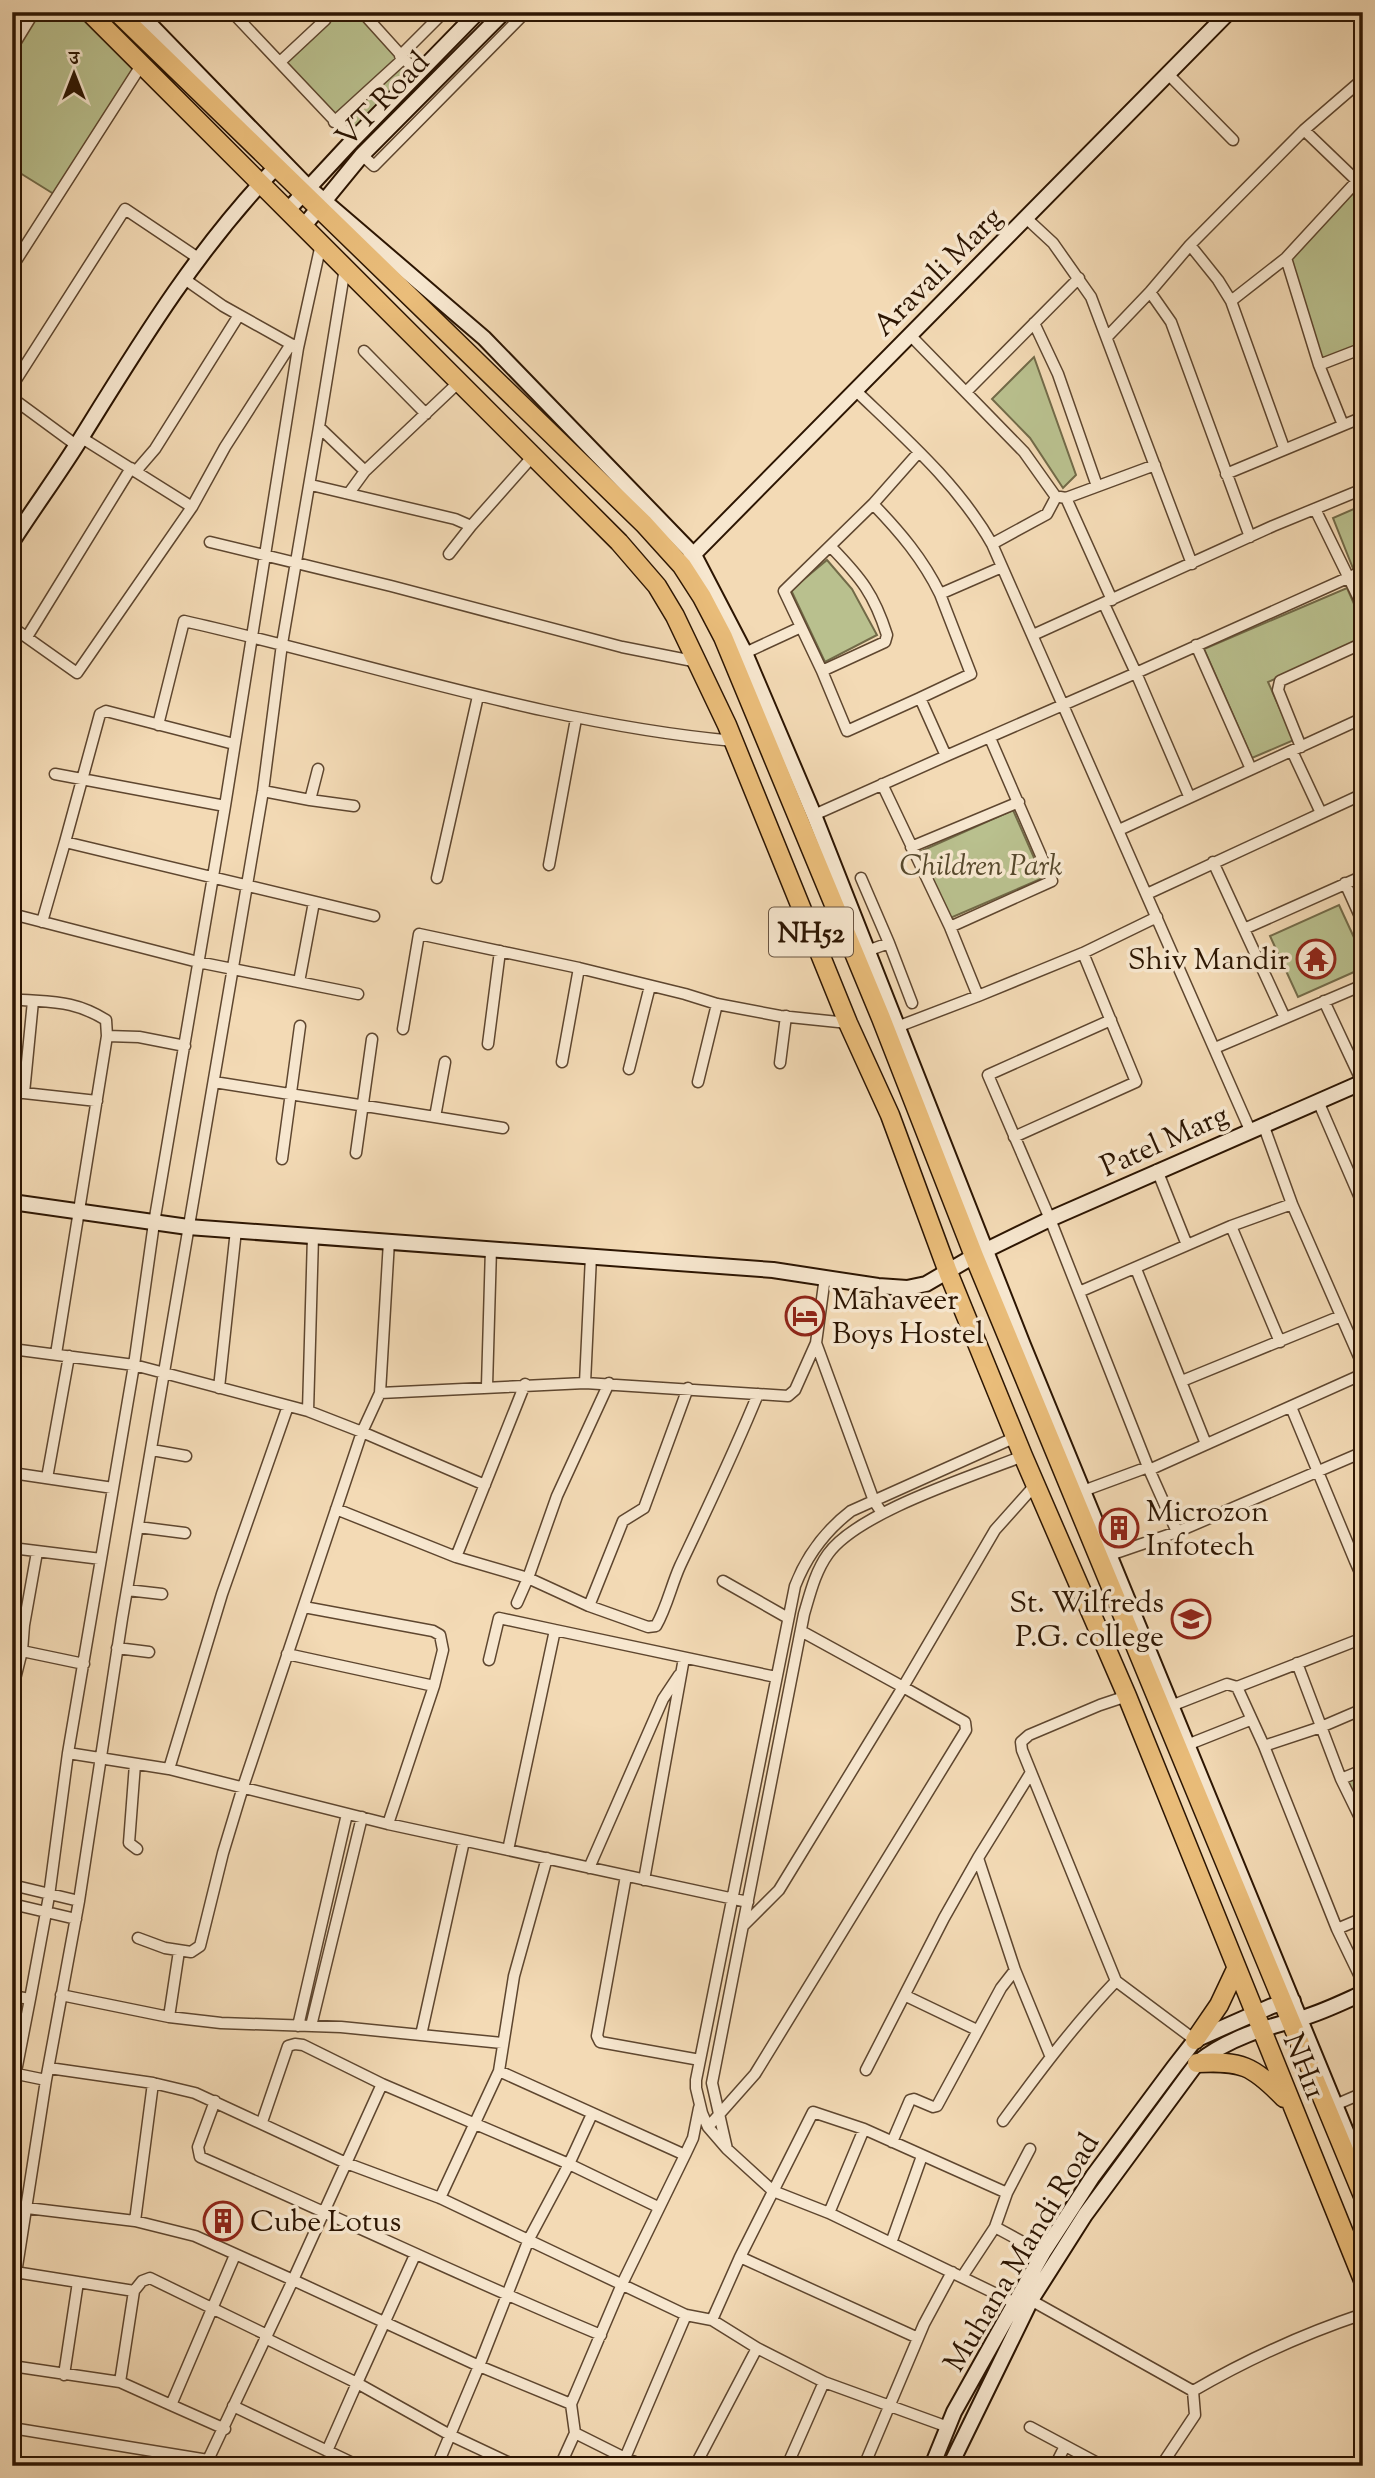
<svg xmlns="http://www.w3.org/2000/svg" width="1375" height="2478" font-family="'Sorts Mill Goudy','Noto Serif Devanagari',serif">
<style>
.green{fill:#b9c08e;stroke:#726a48;stroke-width:2}
.lines{fill:none;stroke-linecap:round;stroke-linejoin:round}
.street-casing{stroke:#5e462f;stroke-width:13}
.secondary-casing{stroke:#2c1502;stroke-width:18}
.highway-casing{stroke:#2c1502;stroke-width:21}
.street{stroke:#f7e7cf;stroke-width:10}
.secondary{stroke:#f7e7cf;stroke-width:14}
.highway{stroke:#eabd7a;stroke-width:18}
.labels{text-anchor:middle;stroke-width:7;stroke-linejoin:round;paint-order:stroke}
.shield{fill:#f7e7cf;stroke:#695440;stroke-width:2}
.shield-label{font-size:28px;font-weight:bold;fill:#2c1502}
.street-label{font-size:30px;fill:#2c1502;stroke:#f7e7cf}
.park-label{font-size:30px;font-style:italic;fill:#56482c;stroke:#f7e7cf}
.poi-label{font-size:30px;fill:#2c1502;stroke:#f7e7cf;text-anchor:start}
</style>
<rect width="100%" height="100%" fill="#f3dab5"/>
<filter id="stains"><feTurbulence type="fractalNoise" baseFrequency=".00286" numOctaves="4"/><feColorMatrix values="0 0 0 0 .2 0 0 0 0 .09 0 0 0 0 .02 0 0 0 .5 -.17"/></filter>
<radialGradient id="worn" r=".72"><stop offset=".6" stop-color="#630" stop-opacity="0"/><stop offset="1" stop-color="#630" stop-opacity=".3"/></radialGradient>
<!-- green -->
<path class="green" d="M12 12H90L142 64 57 196 12 168Z
M319 12H362L418 74 353 140 280 62 325 20Z
M1357 181 1363 348 1319 365 1286 258Z
M1034 357 1076 475 1063 488 1030 438 992 399Z
M1363 505V567L1354 571 1333 518Z
M827 560 852 589 877 635 825 662 791 590Z
M1347 588 1363 624V641L1268 682 1294 740 1252 758 1204 649Z
M1013 810 1043 878 948 919 919 852Z
M1339 905 1363 957V968L1298 997 1270 936Z
M1363 1770V1823L1341 1779Z"/>
<g class="lines">
<defs>
<path id="street" d="M232 12 353 140
M362 12 418 74
M12 48 34 12
M400 56 444 12
M280 62 325 20 320 12
M1168 74 1233 140
M334 122 403 59
M1304 130 1357 181 1361 197 1363 273
M362 155 374 166 526 12
M1026 218 1053 243 1091 297 1192 564
M1190 245 1218 280 1231 301 1284 448
M1286 258 1319 365 1343 425
M12 267 142 64
M1150 292 1171 322 1250 537
M1231 301 1286 258 1357 181
M1034 323 1058 374 1097 486
M910 335 1024 452 1056 497 1047 514 992 544
M1108 336 1150 292 1190 245 1304 130 1363 79
M298 348 321 244
M364 351 426 414
M1319 365 1363 348
M12 386 125 209 198 258
M855 390C905 438 958 484 992 544L1250 1130
M966 392 1079 278
M12 398 76 445
M319 427 345 268
M82 438 192 507
M919 452 873 504 784 591 822 671 847 731 920 698
M136 471 155 449 239 315
M1226 474 1363 417
M311 485 455 519 471 526 533 456
M349 493 365 471 459 382
M1060 497 1066 498 1155 465
M1066 498 1112 600
M873 504C900 532 923 559 940 594L1002 567
M1315 509 1363 607
M210 542 391 586 622 647 698 662
M449 554 471 526
M940 594 971 674 920 698 946 756 1136 673 1189 796
M1104 604 1136 673 1363 571
M12 627 77 673 192 507 225 447 291 344
M1033 635 1273 526 1363 489
M27 637 131 468
M1196 645 1251 769
M745 653 801 627
M822 671 885 642 887 635C874 594 861 578 831 547
M158 725 184 621C367 662 546 724 734 741
M1301 747 1278 690 1280 681 1363 643
M1292 751 1321 813
M55 774 225 806
M882 784 950 927 978 996 897 1027
M263 791 310 800 318 769
M310 800 354 806
M814 815 946 756
M1119 830 1363 718
M65 842 100 714 106 711 234 744
M911 847 1019 802
M1213 862 1285 1018
M549 865 576 719
M437 878 478 696
M861 878 889 943 867 951
M1345 883 1363 923
M1147 894 1363 794
M12 914 198 962 358 994
M42 922 65 842 374 916
M950 927 1052 881 990 738
M1244 929 1363 876
M889 943 912 1003
M299 982 314 902
M978 996 1083 953 1157 917
M12 999C51 1003 72 999 106 1020L107 1036 56 1354
M1324 1001 1362 1082
M1111 1020 988 1075 1050 1219 1148 1467 1177 1532
M403 1029 419 934 579 968 685 994 717 1004 780 1016 848 1023
M107 1036 139 1037 185 1046
M488 1044 500 951
M1215 1048 1363 985
M562 1062 579 968
M780 1063 786 1016
M629 1069 650 986
M214 1082 435 1117 445 1062
M698 1082 717 1004
M12 1093H24L33 1001
M24 1093 97 1101
M1318 1101 1363 1205
M435 1117 503 1128
M1263 1124 1292 1204 1363 1366
M1014 1137 1136 1082 1083 953
M356 1153 372 1039
M282 1159 300 1026
M1157 1170 1187 1245
M1352 1178 1363 1173
M1231 1226 1280 1342
M1136 1269 1206 1444
M1079 1292 1231 1226 1292 1204
M816 1343 874 1501 882 1513
M12 1349 134 1365 308 1411 362 1432 485 1485
M1182 1381 1341 1316
M585 1383 591 1256
M487 1386 491 1248
M219 1388 236 1230
M380 1393 585 1383 788 1396 795 1390 816 1343 825 1277
M1291 1407 1355 1561
M308 1411 313 1236
M152 1450 186 1456
M1149 1470 1363 1374
M12 1473 113 1488
M47 1478 69 1356
M1083 1491 1148 1467
M336 1509 456 1557 525 1384
M138 1527 185 1533
M12 1548 101 1559
M37 1552 24 1625 22 1651 84 1664
M456 1557 528 1578 557 1496 609 1383
M1104 1557 1177 1532 1363 1452
M1363 1558 1355 1561 1363 1579
M723 1581 788 1618
M127 1590 162 1594
M517 1603 528 1578 589 1606 648 1627 656 1626C667 1607 671 1586 680 1566 707 1509 734 1453 758 1394
M589 1606 623 1521 644 1508 688 1388
M304 1607 433 1631 440 1635 443 1650 434 1686 388 1824
M555 1630 776 1677
M801 1631 903 1687 995 1530 1036 1484
M117 1648 149 1652
M287 1654 434 1686
M489 1660 499 1618 555 1630 508 1850
M1297 1663 1341 1779 1363 1824
M12 1678 15 1679 22 1651
M1237 1687 1264 1746 1337 1929 1363 1983
M12 1690 15 1679
M1127 1696 1100 1705 1029 1735 1021 1742 1022 1750 1116 1981 1195 2040
M1171 1706 1227 1684 1237 1687 1363 1638
M1187 1745 1250 1720
M1264 1746 1321 1727 1363 1709
M68 1753 169 1769 388 1824 748 1902
M135 1764 129 1843 137 1849
M169 1769 222 1594 288 1406
M1341 1779 1363 1770
M464 1841 421 2035 502 2043
M589 1868 663 1699 679 1675
M626 1876 597 2036 600 2042 700 2060
M644 1880 684 1658
M12 1885 79 1901
M12 1904 76 1919
M1337 1929 1363 1918
M138 1938 165 1948 191 1952 200 1946 223 1853 243 1787 362 1432 380 1393 389 1241
M1015 1970 1050 2055
M61 1995 169 2017 179 1951
M12 1996 30 1999 12 2092
M906 1996 977 2030
M30 1999 49 1896 68 1753 134 1365 154 1223 225 806 298 348 223 306 183 278
M169 2017 221 2023 341 2027 421 2035
M298 2026 347 1814
M311 2026 362 1817
M49 2068 153 2083 195 2093 346 2163 440 2198 686 2315 712 2320 757 2348 824 2382 948 2427
M866 2070 944 1918 978 1858 1030 1774
M12 2073 46 2080
M215 2101 198 2147 200 2157C334 2215 466 2279 601 2335
M1335 2105 1363 2093
M1003 2121C1039 2072 1074 2025 1116 1981
M262 2122 288 2046 295 2044 303 2045 382 2084
M708 2127 755 2074 966 1730 965 1722 903 1687 779 1890 744 1925
M892 2142 910 2100 914 2099 933 2107 937 2106 1001 1988 1015 1970 978 1858
M727 2149 712 2083 804 1614C810 1594 815 1572 828 1554 858 1512 973 1476 1023 1456
M685 2155 693 2138 699 2108
M440 2198 499 2071 514 1976 547 1858
M27 2208 135 2221 195 2236 293 2280 382 2084 569 2164 658 2207
M829 2213 864 2129
M135 2221 153 2083
M995 2227 1043 2253
M891 2243 922 2156
M740 2257 918 2338
M15 2272 134 2291 142 2281 150 2278 267 2335
M962 2277 995 2227 1007 2193 1030 2149
M1027 2298 1193 2391
M12 2299 46 2080 79 1901 122 1619 263 791 282 644 319 427 365 471
M1015 2303 829 2213 773 2191 727 2149 708 2127 702 2113 696 2088V2080L795 1586C807 1555 825 1531 851 1511L1016 1437
M712 2320 740 2257 813 2112 864 2129 1007 2193
M265 2338 357 2383 415 2255
M12 2366 120 2382 171 2405
M64 2375 78 2282
M120 2382 134 2291
M571 2404 575 2433
M233 2406 359 2466
M1030 2427 1103 2466
M12 2428 208 2460 223 2466
M225 2429 171 2405 235 2255
M327 2451 357 2383 450 2435 516 2466
M208 2460 293 2280 479 2366 529 2239 569 2164 592 2114
M437 2466 479 2366 571 2404 622 2284 685 2155 499 2071
M560 2466 575 2433 625 2458 686 2315
M622 2466 625 2458 645 2466
M695 2466 757 2348
M787 2466 824 2382
M864 2466 924 2324 952 2272
M1055 2466 1065 2446
M1161 2466 1195 2415 1193 2391C1248 2359 1303 2334 1363 2314"/>
<path id="secondary" d="M138 12 308 187 484 338 694 555 745 653 814 815 1023 1345 1352 2146
M287 211 353 140 478 12
M303 227 362 155 504 12
M12 542C35 506 61 471 83 435 143 338 198 248 277 166
M688 560 1229 12
M12 1202 188 1227 773 1270 878 1286 907 1288 926 1284 974 1256 1050 1219 1363 1082
M932 2466 954 2412 1043 2253 1093 2176 1174 2067 1195 2040 1272 2006 1293 2001
M950 2466 1031 2300 1085 2215 1197 2063C1228 2038 1264 2028 1302 2018 1323 2012 1343 2002 1363 1993"/>
<path id="highway" d="M89 12 619 542 657 586 675 616 727 725 848 1023 890 1115 948 1272 1023 1456 1127 1696 1363 2280
M117 12 644 524 682 566 702 597 723 637 881 1018 974 1256 1363 2196
M1195 2040 1219 2005 1236 1969
M1197 2063C1242 2061 1252 2065 1284 2098"/>
</defs>
<!-- street casing -->
<use href="#street" class="street-casing"/>
<!-- secondary casing -->
<use href="#secondary" class="secondary-casing"/>
<!-- highway casing -->
<use href="#highway" class="highway-casing"/>
<!-- street -->
<use href="#street" class="street"/>
<!-- secondary -->
<use href="#secondary" class="secondary"/>
<!-- highway -->
<use href="#highway" class="highway"/>
</g>
<!-- icons -->
<defs>
<symbol id="temple-ring" viewBox="-11 -11 22 22"><circle r="9.5" fill="#f7e7cf" stroke="#8f2418" stroke-width="1.5"/><path d="M0-6L5-2H3V0L6.5 2.5H4V6H1.5V3h-3V6H-4V2.5H-6.5L-3 0V-2H-5Z" fill="#8f2418"/></symbol>
<symbol id="hotel-ring" viewBox="-11 -11 22 22"><circle r="9.5" fill="#f7e7cf" stroke="#8f2418" stroke-width="1.5"/><path d="M-6-4.5h1.5V1H6V5H4.5V3h-9V5H-6ZM-4 0a1.8 1.8 0 1 1 3.6 0ZM.5 0V-2.5h3Q6-2.5 6 0Z" fill="#8f2418"/></symbol>
<symbol id="building-ring" viewBox="-11 -11 22 22"><circle r="9.5" fill="#f7e7cf" stroke="#8f2418" stroke-width="1.5"/><path d="M-4-6H4V6H1V3H-1V6H-4ZM-2.5-4.3h1.7v1.8h-1.7ZM.8-4.3h1.7v1.8H.8ZM-2.5-1h1.7V.8h-1.7ZM.8-1h1.7V.8H.8Z" fill="#8f2418"/></symbol>
<symbol id="university-ring" viewBox="-11 -11 22 22"><circle r="9.5" fill="#f7e7cf" stroke="#8f2418" stroke-width="1.5"/><path d="M0-5L7-2L0 1L-7-2ZM-4 1L0 2.5L4 1V4Q0 6-4 4Z" fill="#8f2418"/></symbol>
</defs>
<g fill-rule="evenodd">
<use href="#temple-ring" x="1294" y="937" width="44" height="44"/>
<use href="#hotel-ring" x="783" y="1294" width="44" height="44"/>
<use href="#building-ring" x="1097" y="1506" width="44" height="44"/>
<use href="#university-ring" x="1169" y="1597" width="44" height="44"/>
<use href="#building-ring" x="201" y="2199" width="44" height="44"/>
</g>
<g class="labels">
<!-- shield labels -->
<rect class="shield" x="769" y="907.5" width="84" height="49" rx="5"/>
<g class="shield-label">
<text x="811" y="942">NH52</text>
</g>
<!-- street labels -->
<g class="street-label">
<text transform="translate(382 99) rotate(-46)" y="10">VT Road</text>
<text transform="translate(937 271) rotate(-45)" y="10">Aravali Marg</text>
<text transform="translate(1164 1140) rotate(-24)" y="10">Patel Marg</text>
<text transform="translate(1305 2066) rotate(68)" y="10">NH11</text>
<text transform="translate(1021 2252) rotate(-59)" y="10">Muhana Mandi Road</text>
</g>
<!-- park labels -->
<g class="park-label">
<text x="981" y="875">Children Park</text>
</g>
<!-- poi labels -->
<g class="poi-label">
<text x="1289" y="969" text-anchor="end">Shiv Mandir</text>
<text x="832" y="1309">Mahaveer<tspan x="832" dy="34">Boys Hostel</tspan></text>
<text x="1146" y="1521">Microzon<tspan x="1146" dy="34">Infotech</tspan></text>
<text x="1164" y="1612" text-anchor="end">St. Wilfreds<tspan x="1164" dy="34">P.G. college</tspan></text>
<text x="250" y="2231">Cube Lotus</text>
</g>
</g>
<!-- margin -->
<rect width="1375" height="2478" fill="none" stroke="#f3dab5" stroke-width="42"/>
<rect x="14" y="14" width="1347" height="2450" fill="none" stroke="#2c1502" stroke-width="3.5"/>
<rect x="21" y="21" width="1333" height="2436" fill="none" stroke="#2c1502" stroke-width="2"/>
<!-- north arrow -->
<g transform="translate(74 74)" stroke="#f7e7cf" stroke-width="5" paint-order="stroke">
<path d="M0-5L12 26L0 18L-12 26Z" fill="#2c1502"/>
<text y="-10" font-size="19" font-weight="bold" text-anchor="middle" fill="#2c1502">उ</text>
</g>
<rect width="100%" height="100%" filter="url(#stains)"/>
<rect width="100%" height="100%" fill="url(#worn)"/>
</svg>
